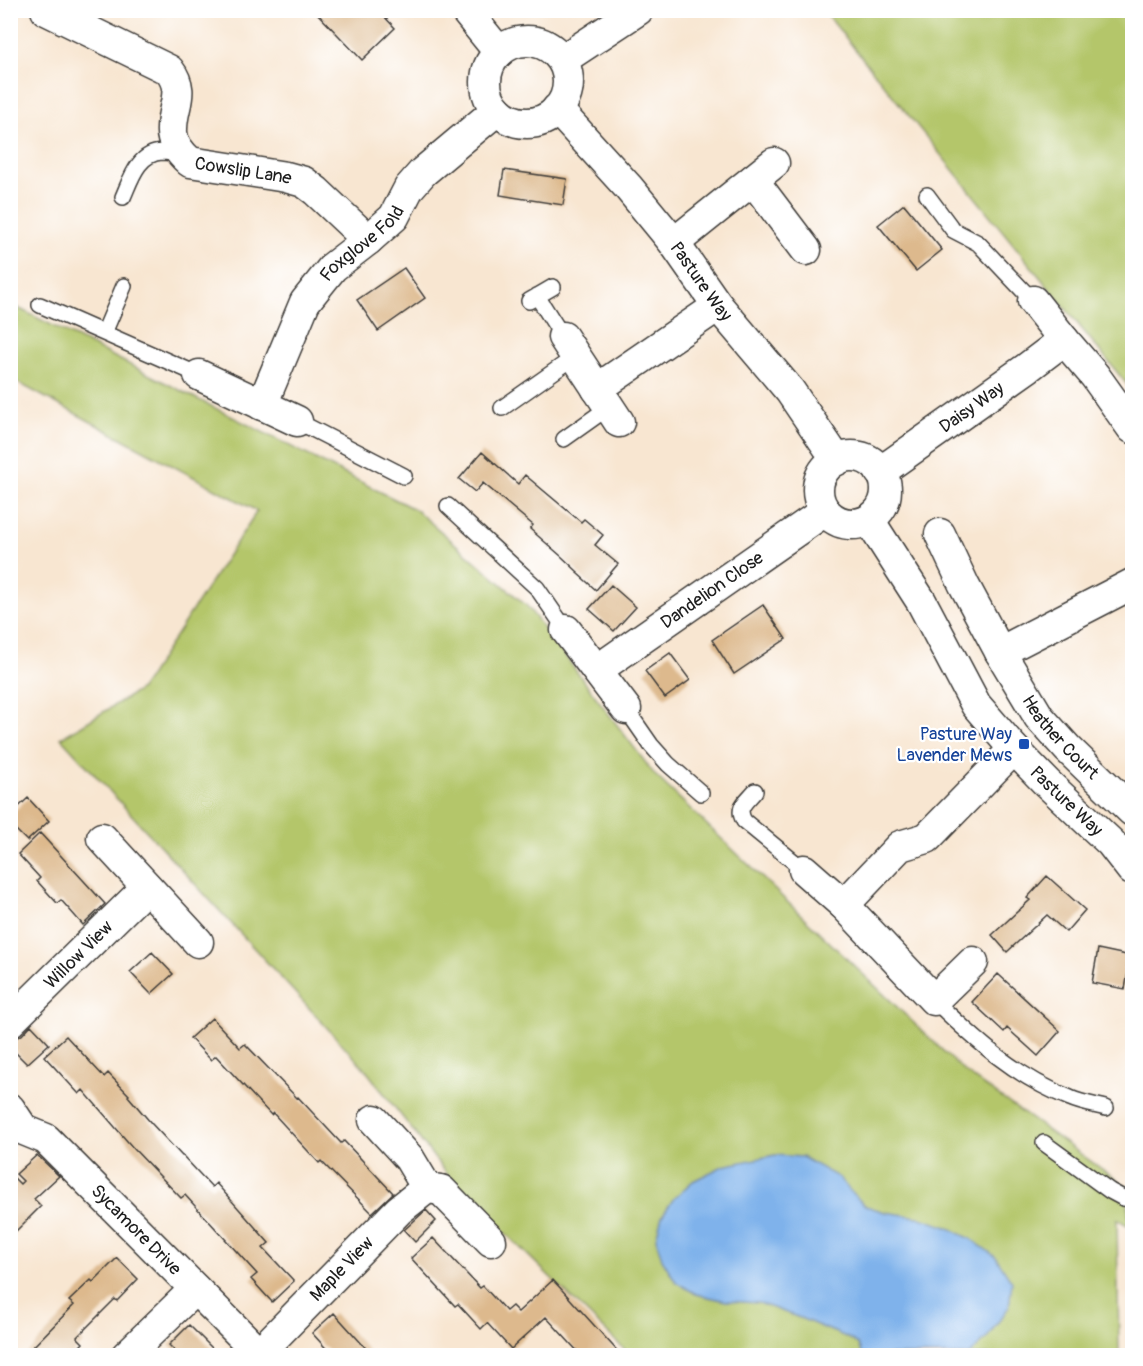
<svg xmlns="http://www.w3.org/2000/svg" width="1143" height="1366" font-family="Pangolin,sans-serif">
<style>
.green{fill:#b4c66a;stroke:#687143;stroke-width:1.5}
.water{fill:#7fb2eb;stroke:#4e6784;stroke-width:1.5}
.building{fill:#ddb98d}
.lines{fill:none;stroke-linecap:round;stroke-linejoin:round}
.service-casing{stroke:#3d3a37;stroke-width:18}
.minor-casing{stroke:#3d3a37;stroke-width:33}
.service{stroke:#fff;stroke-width:15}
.minor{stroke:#fff;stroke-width:30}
.transit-dot{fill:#1a4fb4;stroke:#fff;stroke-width:2}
.labels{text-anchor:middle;stroke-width:4.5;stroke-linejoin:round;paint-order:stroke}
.street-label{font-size:18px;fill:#1c1c1c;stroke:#fff}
.transit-label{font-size:18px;fill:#164399;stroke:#fff;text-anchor:end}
</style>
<rect width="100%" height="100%" fill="#fff"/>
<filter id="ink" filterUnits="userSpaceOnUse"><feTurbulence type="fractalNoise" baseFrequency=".0167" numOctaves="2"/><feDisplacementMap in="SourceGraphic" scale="12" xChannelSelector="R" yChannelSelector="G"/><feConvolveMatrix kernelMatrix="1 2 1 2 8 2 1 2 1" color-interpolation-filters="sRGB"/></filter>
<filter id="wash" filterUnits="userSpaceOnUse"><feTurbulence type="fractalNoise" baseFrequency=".008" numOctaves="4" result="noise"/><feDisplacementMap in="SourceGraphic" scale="24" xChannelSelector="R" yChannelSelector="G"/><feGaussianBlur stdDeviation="1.35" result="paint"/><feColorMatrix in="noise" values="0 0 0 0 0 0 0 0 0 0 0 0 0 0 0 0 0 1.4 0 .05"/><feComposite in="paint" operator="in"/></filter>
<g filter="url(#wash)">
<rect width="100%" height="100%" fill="#f8e6d1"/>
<!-- green -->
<path class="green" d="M824 11H1132V393L1129 387Z
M10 304 416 510 527 606 655 775 965 1072 1127 1187 1129 1226 1117 1219 1119 1355H630L453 1182 364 1068 61 738 141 689 257 511 11 379Z"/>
<!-- water -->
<path class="water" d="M775 1155 802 1157 838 1177 853 1194 866 1206 885 1212 918 1217 947 1227 971 1239 996 1257 1012 1282 1009 1307 986 1339 969 1355H862L858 1344 846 1337 800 1318 759 1303 726 1301 696 1294 676 1282 662 1259 656 1238 662 1216 674 1198 693 1181 723 1166Z"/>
<g id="blocks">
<!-- building -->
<path class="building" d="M314 10H378L395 28 362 60Z
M504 170 567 179 563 205 500 195Z
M904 204 942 250 916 271 878 225Z
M404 268 425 298 378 331 357 300Z
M482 452 518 484 525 475 581 522 584 519 603 535 595 545 618 564 596 590 577 573 578 572 561 556 530 529 533 525 483 483 475 492 459 479Z
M611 585 636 607 614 631 589 609Z
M763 605 786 639 734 674 712 640Z
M670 653 690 680 665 698 645 671Z
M28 798 49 821 27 841 10 824V815Z
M40 833 105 904 83 925 61 900 57 903 37 881 40 878 18 854Z
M1047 876 1085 910 1066 932 1047 915 1007 952 992 935 1030 900 1027 898Z
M1098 949 1131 956 1125 989 1092 983Z
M152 952 173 974 151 994 130 972Z
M998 974 1060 1031 1038 1056 1007 1028 1004 1032 972 1002Z
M212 1018 240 1048 245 1044 297 1098 298 1097 341 1143 344 1141 393 1193 372 1213 321 1161 319 1163 273 1113 271 1115 216 1056 211 1060 190 1038Z
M31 1025 49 1044 27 1064 10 1047V1039L15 1038 22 1035Z
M66 1036 104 1077 108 1073 129 1095 128 1096 151 1123 182 1156H183L212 1187 216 1183 269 1243 263 1248 294 1281 272 1302 251 1279 257 1274 185 1195 181 1198 134 1149 83 1090 79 1094 44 1056Z
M37 1155 59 1176 34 1199 41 1206 10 1237V1174L20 1184 23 1181 16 1174Z
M426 1210 436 1221 415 1242 404 1230Z
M433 1238 480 1288 483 1286 506 1311 512 1306 518 1312 553 1280 622 1356H582L546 1317 511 1349 487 1323 481 1329 458 1304 455 1306 411 1258Z
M117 1258 138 1279 117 1301 115 1299 77 1337 83 1343 71 1356H24L74 1305 69 1301 91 1280 93 1282Z
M334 1313 373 1356H333L312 1333Z
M189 1325 220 1356H180L169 1345Z"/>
</g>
</g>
<g filter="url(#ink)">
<use href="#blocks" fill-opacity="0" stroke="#3d3a37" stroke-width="1.5"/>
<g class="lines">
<defs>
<path id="service" d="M927 195 953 230 978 243 1033 301
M123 197C131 179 138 153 162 152 168 152 175 154 181 154
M537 296 563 337
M529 301 553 287
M40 305 199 375
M104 333 124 286
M502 408 576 356
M297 421 404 476
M564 439 609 407
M448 506 537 588 566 630
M626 709 651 745 668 764 701 793
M755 791C746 802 736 807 744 821L804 870
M934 1000C975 1040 1016 1077 1070 1098 1081 1103 1094 1105 1106 1108
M1044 1143 1110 1191 1123 1198 1132 1199"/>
<g id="minor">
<path id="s1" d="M46 10 169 70C186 92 172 105 172 129 171 142 181 154 190 162L286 177 304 182 316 191 368 240"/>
<path d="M465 10 499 52"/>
<circle cx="527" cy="82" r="41"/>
<path d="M562 60 638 10"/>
<path id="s2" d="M557 109 628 187 674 243 718 306 790 391 837 460"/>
<path d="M753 180 806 250"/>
<path d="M674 243 774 163"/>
<path d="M1033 301 1064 340 1095 376 1132 428"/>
<path d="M563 337 619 422"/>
<path d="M199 375 297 421"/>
<path d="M597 389 718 306"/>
<path id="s3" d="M262 405 305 302 333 267 368 240 394 217 409 188 423 172 497 110"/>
<circle cx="852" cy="490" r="34"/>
<path id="s4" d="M880 472 1027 368 1064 340"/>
<path id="s5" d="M869 520 921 601 976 705 1014 749 1047 783 1111 843 1132 870"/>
<path d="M940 534 964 585 1000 652 1132 584"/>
<path d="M566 630 626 709"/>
<path id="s6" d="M1000 652 1039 717 1068 749 1132 811"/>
<path id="s7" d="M597 670 825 511"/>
<path d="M102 838 198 942"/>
<path d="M804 870 844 905 934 1000 973 962"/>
<path d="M844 905 900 846 927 838 1014 749"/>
<path id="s8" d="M10 1022 147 887"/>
<path id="s9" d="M10 1109 24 1130 46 1139 262 1356"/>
<path d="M374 1120 409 1158 427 1188"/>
<path id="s10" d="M259 1353 399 1210 427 1188 441 1190 491 1241"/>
<path d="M126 1356 195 1289"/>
</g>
</defs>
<!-- service casing -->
<use href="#service" class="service-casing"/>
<!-- minor casing -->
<use href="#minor" class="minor-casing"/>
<!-- service -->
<use href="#service" class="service"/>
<!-- minor -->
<use href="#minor" class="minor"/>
</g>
</g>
<!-- markers -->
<rect class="transit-dot" x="1018" y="738" width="12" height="12" rx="3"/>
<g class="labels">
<!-- street labels -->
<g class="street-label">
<text dy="6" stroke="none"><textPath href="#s1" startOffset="291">Cowslip Lane</textPath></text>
<text dy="6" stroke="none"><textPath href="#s3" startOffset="194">Foxglove Fold</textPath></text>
<text dy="6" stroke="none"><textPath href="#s2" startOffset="225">Pasture Way</textPath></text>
<text dy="6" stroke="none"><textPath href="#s4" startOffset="112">Daisy Way</textPath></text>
<text dy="6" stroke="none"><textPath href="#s7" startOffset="140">Dandelion Close</textPath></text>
<text dy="6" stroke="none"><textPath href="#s6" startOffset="105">Heather Court</textPath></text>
<text dy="6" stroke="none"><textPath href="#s5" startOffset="346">Pasture Way</textPath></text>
<text dy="6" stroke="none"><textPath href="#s8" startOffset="96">Willow View</textPath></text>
<text dy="6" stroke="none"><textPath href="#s9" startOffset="177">Sycamore Drive</textPath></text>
<text dy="6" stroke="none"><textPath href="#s10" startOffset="118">Maple View</textPath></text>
</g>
<!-- transit labels -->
<g class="transit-label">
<text x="1012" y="740">Pasture Way<tspan x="1012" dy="21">Lavender Mews</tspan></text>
</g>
</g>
<!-- margin -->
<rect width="1143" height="1366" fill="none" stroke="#fff" stroke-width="36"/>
</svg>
